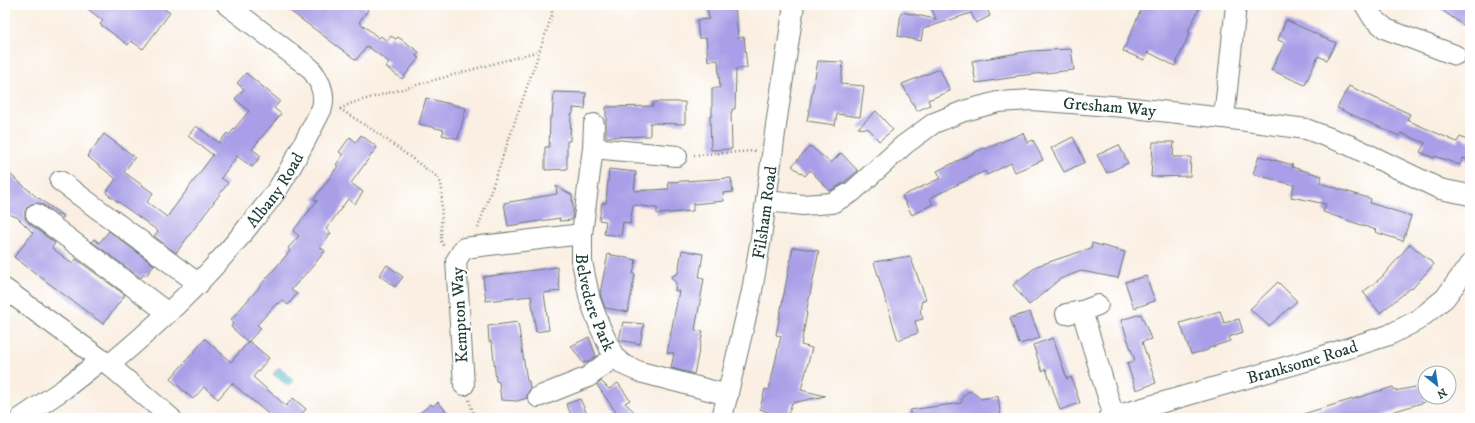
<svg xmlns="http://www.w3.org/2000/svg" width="1475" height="423" font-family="'IM FELL DW Pica',serif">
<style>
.water{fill:#48b3c6;stroke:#34787d}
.building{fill:#a99ee7}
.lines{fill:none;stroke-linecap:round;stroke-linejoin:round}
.minor-casing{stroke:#6c7b71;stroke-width:22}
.path{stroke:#6c7b71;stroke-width:2.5;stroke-dasharray:1 3;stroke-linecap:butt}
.minor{stroke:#fff;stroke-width:20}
.labels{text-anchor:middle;stroke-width:4;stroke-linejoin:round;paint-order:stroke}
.street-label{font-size:17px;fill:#1f3d34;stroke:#fff}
</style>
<rect width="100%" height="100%" fill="#fff"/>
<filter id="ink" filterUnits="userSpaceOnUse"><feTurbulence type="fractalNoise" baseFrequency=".025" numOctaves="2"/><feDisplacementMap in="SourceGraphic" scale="8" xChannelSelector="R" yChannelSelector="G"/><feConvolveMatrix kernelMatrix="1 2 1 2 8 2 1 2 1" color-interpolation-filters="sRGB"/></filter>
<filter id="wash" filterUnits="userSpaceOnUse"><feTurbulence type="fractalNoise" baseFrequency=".012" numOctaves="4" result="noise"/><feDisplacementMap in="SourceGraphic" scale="16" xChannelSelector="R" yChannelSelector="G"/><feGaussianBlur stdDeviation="0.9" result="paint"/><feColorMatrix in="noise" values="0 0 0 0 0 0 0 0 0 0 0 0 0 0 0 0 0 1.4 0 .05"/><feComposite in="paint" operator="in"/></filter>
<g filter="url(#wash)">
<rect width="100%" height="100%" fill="#faefe2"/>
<!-- water -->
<path class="water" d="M279 367 294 381 288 386 273 374Z"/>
<g id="blocks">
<!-- building -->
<path class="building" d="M83 5H159L170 13 143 49 131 41 128 45 100 24 103 21Z
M282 5H361L368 10 359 22 379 38 381 36 387 41 391 36 396 39 398 37 419 52 416 56 419 58 402 79 386 67 389 62 367 46 356 60Z
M707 5H735L738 38 744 37 747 68 736 69 735 109H732V112H731L732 149 711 150 710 116H712V88H720L718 60 708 61 706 38H699L697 20 709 19Z
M930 5H988L989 7 987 8 990 16 976 23 971 13 923 29 921 41 898 36 901 12 936 19Z
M1143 5H1201L1188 31 1190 32 1175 66 1148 52 1144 60 1123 51Z
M1435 5H1470V14L1463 25Z
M1286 20 1336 43 1327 60 1318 56 1305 85 1271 70 1285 43 1278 40Z
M1071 49 1074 70 1016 76V77L976 83 972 61 1030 51Z
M818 61 843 62 841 84 864 86 860 117 837 114 835 125 807 121Z
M940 69 950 91 928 100 930 105 917 111 902 84Z
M246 73 280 101 274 108 281 114 252 149 261 156 252 167 237 156 221 178 228 183 176 253 154 236 158 231 106 193 116 179 87 156 104 134 135 157 124 172 153 193 147 202 167 217 213 155 188 136 196 126 219 143 227 133 229 135 249 111 235 99 244 89 237 83Z
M1349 86 1410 114 1407 120 1457 142 1460 137 1470 141V160L1463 158 1460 165 1435 156 1434 158 1420 152 1425 143 1401 133 1399 136 1337 108Z
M554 92 586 93 585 109 573 108V114H571L570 141H567V169L545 170V147H549L550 117H552Z
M426 98 466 108 458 139 442 135 444 130 419 124Z
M653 102H685V124L650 123V136L606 137V107L653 106Z
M876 111 893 130 879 141 869 129 858 128Z
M1023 133 1027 143 1033 140 1043 160 1015 172 1011 163 987 175 985 171 930 198 933 204 912 215 902 196 941 178 937 171 984 148 985 149Z
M361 135 377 147 351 183 363 192 355 204 348 199 326 229 331 233 320 247 325 251 308 272H307L291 290 297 294 288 305 282 300 279 304 277 303 257 325 261 328 248 342 231 327 233 324 230 321 290 251 288 248 299 236 293 231 317 201 314 199 338 166 336 165 343 155 339 152 350 137 356 142Z
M1073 137 1085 162 1064 172 1051 148Z
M1153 142H1174L1173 157H1191L1190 176 1151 177Z
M1119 145 1128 163 1107 173 1097 155Z
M810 146 831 163 841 153 858 171 842 184 830 191 810 170 805 176 792 166Z
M1259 156 1293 165 1292 167 1322 176 1320 183 1371 199 1370 203 1411 216 1403 241 1375 232 1376 230 1323 212 1326 204 1291 197 1294 185 1253 174Z
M609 169 636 172 634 191 669 189 668 182 731 178 733 192 723 193 724 201 693 204V211L657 214V208L633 205 630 224 623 222 621 236 604 234 606 221 599 220 602 203H606Z
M5 170 39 199V198L64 217 62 219 43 205 38 203 31 204 27 207 25 212V218L29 223 55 243 52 248 73 264 76 259 125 295 103 324 14 257 33 233 17 217 5 213Z
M556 186 572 195 573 210 572 220 559 221 560 218 508 226 504 203 557 194Z
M109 231 154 265 146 276 144 274 141 278 92 242 94 239 99 243Z
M1092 243 1125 252 1118 278 1081 271 1060 279 1029 305 1013 285 1037 266 1091 248Z
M1410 244 1434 264 1412 289 1411 288 1380 313 1363 292 1382 277Z
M793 247 819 251 806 313H807L801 345 812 348 801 390 825 396 792 403 787 417 778 416 760 409 765 389 769 390 781 336 776 335Z
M682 250 703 254 699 278 704 279 695 330 703 331 694 374 671 368 674 353H667L679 291H675L676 283 671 277 678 273Z
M608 254 636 260 633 274H635L628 312 605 308 601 297 600 293Z
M910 256 926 299 921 302 922 308 920 310 923 319 915 321 918 333 898 340 874 262Z
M387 265 403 277 395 287 379 275Z
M557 267 560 291 544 293 549 330 536 332 531 296 486 301 483 277Z
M1146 276 1155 301 1134 308 1125 282Z
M1278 282 1297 301 1269 326 1250 309Z
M1220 311 1224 323 1239 319 1243 332 1229 337 1230 341 1209 348V349L1205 351 1191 354 1180 323Z
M1030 312 1040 338 1019 344 1010 318Z
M1141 314 1151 339 1142 342 1156 383 1136 390 1127 363 1135 361 1121 320Z
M518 322 527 381H529L530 389 527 395V398L517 401 501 400 499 382 496 381 492 342H489L488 326Z
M623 322 644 324 640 344 619 340Z
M589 337 596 356 588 362 583 363 571 346Z
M1053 338 1067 379 1071 377 1080 403 1060 410 1046 369 1042 371 1033 345Z
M205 339 231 362 249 341 269 358 253 377 286 406 293 398 306 409 299 417 300 418H273L232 383 218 399 204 387 193 399 170 379Z
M601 381 609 389 618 383 630 400 625 403 641 418H620L597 385Z
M1425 385V402L1382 415 1383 418H1303V414L1393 387 1395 391Z
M969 391 974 393 981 399 998 396 1001 418H910V410L961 403 963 396Z
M580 399 589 418H573L566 404Z
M438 402 452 418H414L431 404 433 406Z"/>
</g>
</g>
<g filter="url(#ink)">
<use href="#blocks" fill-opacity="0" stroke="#6c7b71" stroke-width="1"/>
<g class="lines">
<defs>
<g id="minor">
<path d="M1365 5 1373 18 1386 29 1455 55"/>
<path d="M1224 118 1236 5"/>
<path id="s1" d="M594 124 593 148 582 234V262L590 300 600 327 614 357 624 365 640 372 728 395"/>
<path d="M593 148 677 156"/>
<path d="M60 181 199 284"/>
<path id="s2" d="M767 201 803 205 832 203 852 192 904 145 934 123 964 111 998 102 1031 100 1124 107 1224 118 1306 129 1349 145 1440 189 1470 195"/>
<path d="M36 214 168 313"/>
<path d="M5 289 109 365 171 418"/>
<path d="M1082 311 1114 417"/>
<path d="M1066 314 1082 311 1098 305"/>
<path id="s3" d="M109 365C162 321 212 274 254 219 262 210 270 200 277 190 294 164 308 136 322 108 326 93 319 79 310 68L227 5"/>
<path d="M464 385 456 261 464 248 582 234"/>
<path d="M538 397 588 377 614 357"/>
<path d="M21 418 64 389 101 360"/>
<path id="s4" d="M722 418 752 291 761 238 777 118 794 5"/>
<path id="s5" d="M1108 418 1320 357 1389 335 1418 320 1445 298 1470 264"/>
</g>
</defs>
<!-- minor casing -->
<use href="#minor" class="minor-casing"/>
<!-- path -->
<path class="path" d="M1253 6 1275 7 1278 5
M340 109 352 103 539 51
M340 109 379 134 437 177 441 183 442 189 441 241 442 244 445 246
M694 155 755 151
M478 228 552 15V5
M469 400 475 418"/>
<!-- minor -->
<use href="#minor" class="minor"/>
</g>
</g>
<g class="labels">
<!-- street labels -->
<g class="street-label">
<text dy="6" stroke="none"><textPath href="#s2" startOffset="375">Gresham Way</textPath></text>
<text dy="6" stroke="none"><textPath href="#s3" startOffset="242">Albany Road</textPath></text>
<text dy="6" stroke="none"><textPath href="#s4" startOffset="210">Filsham Road</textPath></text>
<text dy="6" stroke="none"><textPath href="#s1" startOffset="181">Belvedere Park</textPath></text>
<text transform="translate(459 315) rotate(-93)" y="6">Kempton Way</text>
<text dy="6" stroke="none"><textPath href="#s5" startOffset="202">Branksome Road</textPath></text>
</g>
</g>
<!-- margin -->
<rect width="1475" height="423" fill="none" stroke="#fff" stroke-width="20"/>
<!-- north arrow -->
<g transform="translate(1437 385) rotate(150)"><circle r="19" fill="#ffffff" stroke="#a5b1ae"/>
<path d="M0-3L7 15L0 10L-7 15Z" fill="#1f6fb2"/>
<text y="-6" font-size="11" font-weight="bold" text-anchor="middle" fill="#1f3d34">N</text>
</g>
</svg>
